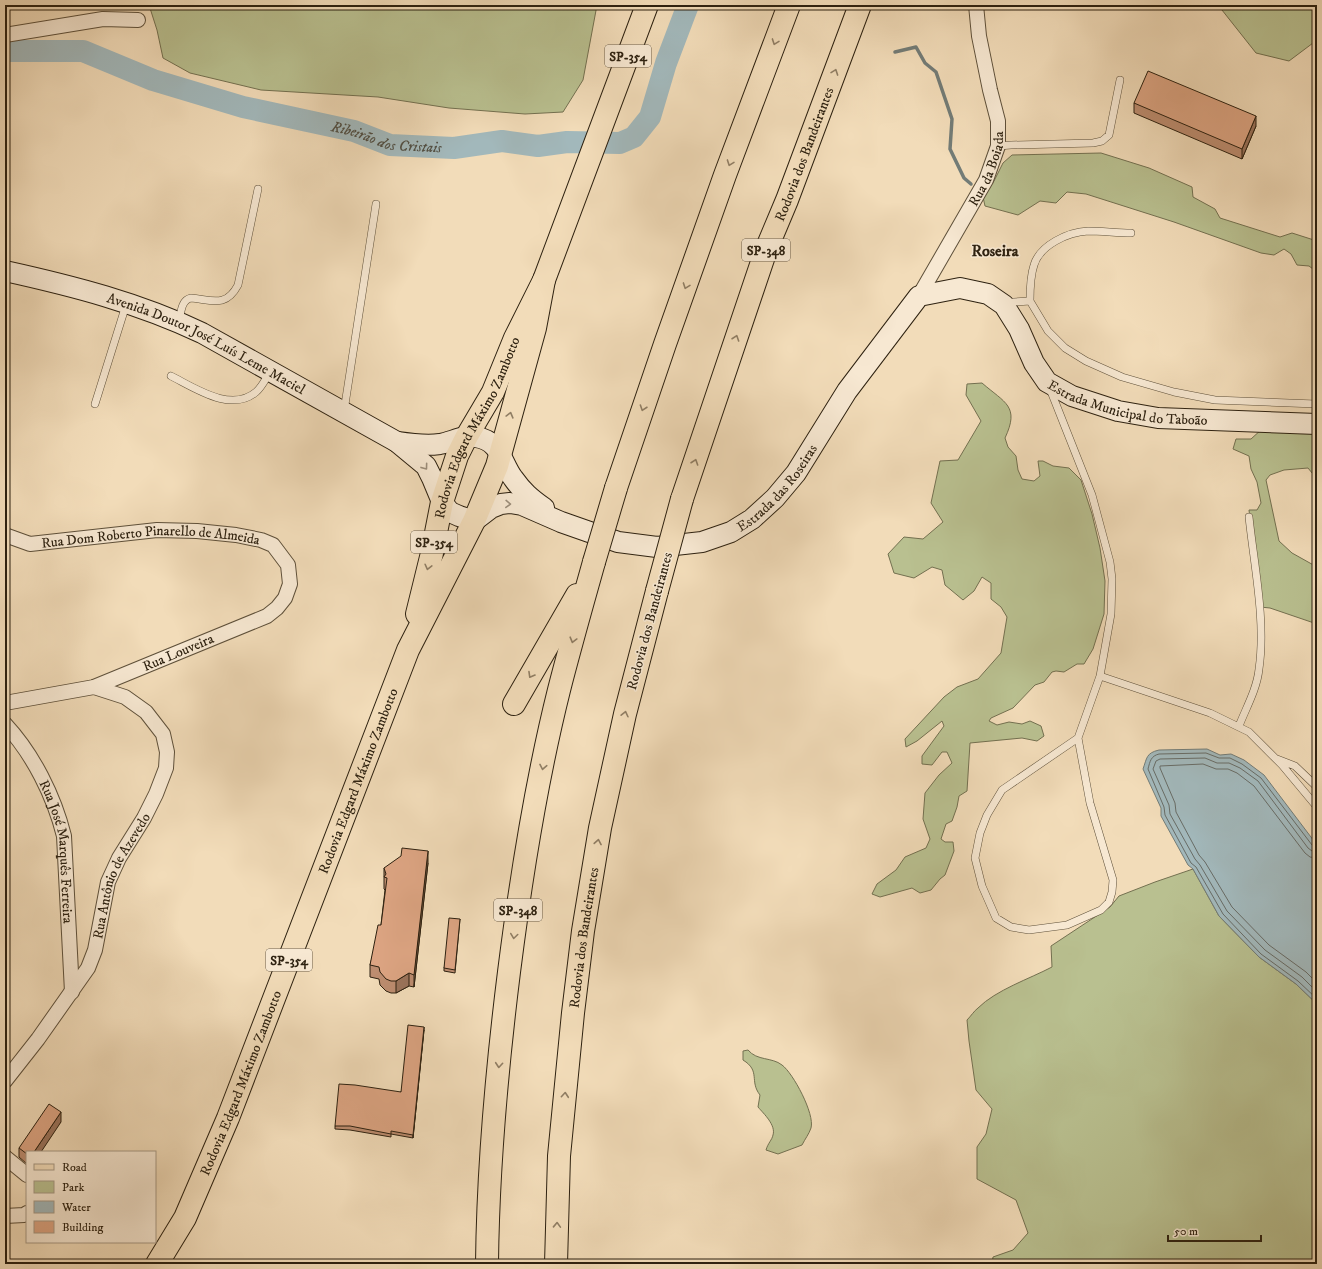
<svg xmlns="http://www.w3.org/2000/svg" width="1322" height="1269" font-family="'IM FELL DW Pica',serif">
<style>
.green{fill:#b9c090;stroke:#737050}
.water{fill:#a2b8bb;stroke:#737c77}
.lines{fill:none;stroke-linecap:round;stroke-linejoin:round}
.shore{stroke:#686c66;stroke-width:1}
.stream{stroke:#737c77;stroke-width:3.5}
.river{stroke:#a2b8bb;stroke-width:22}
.lane-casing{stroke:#5e503a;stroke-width:8}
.street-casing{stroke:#5e503a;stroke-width:16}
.secondary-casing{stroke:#2d2110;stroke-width:22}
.primary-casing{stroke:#2d2110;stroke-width:24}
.highway-casing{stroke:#2d2110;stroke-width:24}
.lane{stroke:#f7e8d2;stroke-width:7}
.street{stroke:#f7e8d2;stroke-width:14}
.secondary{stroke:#f7e8d2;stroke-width:20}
.primary{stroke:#f2dcb9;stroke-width:22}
.highway{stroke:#f2dcb9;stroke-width:22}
.highway-bridge-casing{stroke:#2d2110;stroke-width:24;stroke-linecap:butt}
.highway-bridge{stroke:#f2dcb9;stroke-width:22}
.wall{fill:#bd8d70;stroke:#2d2110}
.shaded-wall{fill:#9a735b;stroke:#2d2110}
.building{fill:#dca482;stroke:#2d2110}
.oneway{stroke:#907e64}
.oneway2{stroke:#9c8e7b}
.labels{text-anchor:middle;stroke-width:3;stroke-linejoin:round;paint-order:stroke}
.shield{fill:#f7e8d2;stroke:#6a5d4a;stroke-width:1}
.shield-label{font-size:13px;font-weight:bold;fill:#2d2110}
.street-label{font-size:14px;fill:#2d2110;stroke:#f7e8d2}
.water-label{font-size:15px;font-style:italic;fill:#504e43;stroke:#f7e8d2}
.quarter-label{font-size:16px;font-weight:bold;fill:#2d2110;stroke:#f7e8d2}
</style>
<rect width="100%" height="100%" fill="#f2dcb9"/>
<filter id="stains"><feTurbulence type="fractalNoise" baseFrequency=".005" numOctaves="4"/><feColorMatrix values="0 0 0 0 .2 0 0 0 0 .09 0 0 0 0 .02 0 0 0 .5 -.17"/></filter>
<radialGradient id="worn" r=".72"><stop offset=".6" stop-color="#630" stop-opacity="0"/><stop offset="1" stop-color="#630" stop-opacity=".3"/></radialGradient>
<!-- green -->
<path class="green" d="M149 5H597L583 80 563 112 525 114 449 108 378 97 261 90 190 73 163 58 157 30Z
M1218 5H1317V40L1289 61 1256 53Z
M1101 153 1149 168 1192 187 1193 197 1215 209 1220 218 1280 237 1292 233 1317 241V272L1309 266 1297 265 1291 254 1284 249 1274 255 1261 253 1174 222 1086 194 1067 192 1056 203 1040 201 1018 215 985 206 983 197 994 181 1003 163 1012 155Z
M982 383C1005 403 1020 406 1005 438L1008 447 1016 456 1018 470 1022 479 1034 481 1040 476 1038 461H1043L1053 466 1069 468 1081 480 1092 514 1100 548 1105 581 1104 614 1093 649 1084 664H1077L1064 672 1056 671 1052 672 1044 682 1035 685 1013 708 991 718 989 721 997 725 1009 722 1022 724 1030 721 1041 726 1044 736 1037 741 1022 738 970 743 967 791 959 796 957 807 952 821 946 824 941 839 945 842H953L954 851 945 875 940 879 931 890 920 893 912 888 880 897 872 894 877 884 896 870 905 857 926 848 930 839 923 819 925 793 939 775 952 763 947 752H942L932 765 922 764V756L944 726 942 721 917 741 906 747 905 739 944 697 957 687 978 679 1001 653 1007 617 1001 607 991 599V583L982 577 974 591 963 600 945 585 942 570 932 567 914 578 894 573 888 554 904 537 923 539 943 522 931 503 940 461 958 460 981 421 966 395 967 384Z
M1262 429H1317V479L1308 468 1284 470 1270 475 1266 480 1279 541 1292 553 1317 567V624L1270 608 1260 607 1249 510H1257L1261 503 1257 482 1251 469 1249 456 1233 449 1236 439H1251Z
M1193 869 1219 916 1259 957 1296 984 1317 1004V1264H992L993 1257 1013 1250 1028 1233 1016 1200 977 1179V1147L986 1134 992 1109 976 1090 969 1041 967 1020C971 1016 974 1011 978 1008 996 990 1029 979 1052 967L1051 946 1110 907 1119 896 1155 882Z
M748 1050C757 1061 772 1057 782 1065 793 1073 815 1114 811 1128 809 1134 805 1139 802 1145L778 1154 766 1150C768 1143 772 1140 773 1135 776 1125 764 1114 758 1107L760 1095C749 1081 761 1071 743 1060V1051Z"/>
<!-- water -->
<path class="water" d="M1207 749 1220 755 1231 754 1244 760 1264 775 1317 845V1004L1296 984 1259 957 1219 916 1193 869 1188 865 1161 816V808L1143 769C1147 758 1146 753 1159 750Z"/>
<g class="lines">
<!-- shore -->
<path class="shore" d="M1317 847 1312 845 1261 778 1242 764 1230 758H1219L1206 753 1159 754C1151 756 1150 761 1148 769L1164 807 1165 815 1191 863 1196 867 1223 914 1261 954 1298 981 1317 999
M1317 852 1312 851 1308 848 1258 781 1240 768 1229 763H1217L1205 758 1160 759 1156 761 1153 769 1169 805 1170 814 1195 859 1200 865 1227 911 1265 950 1302 977 1317 992
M1317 858 1310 857 1305 853 1254 786 1237 773 1228 769H1216L1203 764 1160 766V768L1175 803 1176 812 1199 855 1205 862 1232 907 1269 945 1306 972 1317 983"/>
<!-- stream -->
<path class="stream" d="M895 52 916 47 925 63 936 72 952 119 950 149 964 178 971 184"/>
<!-- river -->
<path class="river" id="s1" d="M5 51H83L153 80 243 107 354 131 390 145 454 148 502 141 538 146 567 142 620 143 634 137 650 117 666 63 688 5"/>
<defs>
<path id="lane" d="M998 146 1011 145 1093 143 1102 141 1109 135 1120 80
M1030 301C1030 289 1030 277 1034 265 1040 245 1068 232 1088 231 1102 231 1117 233 1131 233
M1006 304 1014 302 1030 301 1048 331 1065 348 1086 361 1122 377 1174 392 1215 400 1316 404
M179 322C181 313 181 300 191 298 212 300 226 308 238 285L258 189
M171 376C195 388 231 413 256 392 262 387 266 378 270 372
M1050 389 1092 495 1110 562 1112 579 1111 614 1100 676 1078 738 1002 790 987 815 980 833 975 858 982 886 996 918 1011 927 1029 930 1067 925 1101 910 1109 902 1112 892 1113 880 1090 803 1078 738
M95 404 126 305
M344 411 376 204
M1100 676 1210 713 1249 732 1282 765 1317 807
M1239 726C1246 708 1257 689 1259 669 1266 621 1254 565 1249 517
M1277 759 1295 766 1317 787"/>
<g id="street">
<path d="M5 35 103 19 138 20"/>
<path id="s2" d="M919 296 986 180 998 146V121L990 90 979 36 976 5"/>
<path id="s3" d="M5 535 30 544 157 530 197 531 236 535 261 540 273 545 288 565 290 584 285 598 277 608 267 616 94 687 5 703"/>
<path id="s4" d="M5 724C33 754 54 796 64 836L72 992"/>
<path id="s5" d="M5 1081 38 1039 88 968 95 950 108 882 119 858 144 818 156 794 166 768 167 752 163 734 146 712 125 697 94 687"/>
<path d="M5 1157 27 1175"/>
<path d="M5 1216 24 1215 27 1213"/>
</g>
<g id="secondary">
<path id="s6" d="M5 271C73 286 139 303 202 333L397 442 426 466 432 478 442 502 450 512 459 516 474 521 491 508 501 504 510 503 522 505 561 522 618 542 657 547 702 542 731 532 752 519 775 498 796 473 847 391 919 296 960 288 988 294 1004 305 1019 329 1034 363 1047 382 1072 396 1118 411 1158 418 1317 424"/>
<path d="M397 442C411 444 425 446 440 444 452 442 463 435 476 437 501 441 501 462 513 478 523 492 530 498 544 508"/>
</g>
<g id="primary">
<path id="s7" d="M417 614 432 553 442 502 457 456 467 436 493 392 515 338 544 280 647 5"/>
<path id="s8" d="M157 1264 185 1218 228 1118 408 650 474 521 497 466 535 328 544 280"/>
</g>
<g id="highway">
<path d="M616 488 665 344 725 175 789 5"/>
<path id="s9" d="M682 499 766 250 787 200 860 5"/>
<path d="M514 704 577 595"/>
<path d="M487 1264C488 1166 497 1068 509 972 521 877 536 782 559 690 570 647 582 605 594 562"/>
<path id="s10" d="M556 1264 559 1156 573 1013 583 931 600 828 625 714 657 591"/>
</g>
</defs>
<!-- lane casing -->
<use href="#lane" class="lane-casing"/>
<!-- street casing -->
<use href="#street" class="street-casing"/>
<!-- secondary casing -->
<use href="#secondary" class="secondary-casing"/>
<!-- primary casing -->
<use href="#primary" class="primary-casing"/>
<!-- highway casing -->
<use href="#highway" class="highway-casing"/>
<!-- lane -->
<use href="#lane" class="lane"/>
<!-- street -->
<use href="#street" class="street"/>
<!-- secondary -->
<use href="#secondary" class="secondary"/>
<!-- primary -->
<use href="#primary" class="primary"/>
<!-- highway -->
<use href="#highway" class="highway"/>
<defs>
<path id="highway-bridge" d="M594 562 616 488
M657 591 682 499"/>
</defs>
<!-- highway-bridge casing -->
<use href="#highway-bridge" class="highway-bridge-casing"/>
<!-- highway-bridge -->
<use href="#highway-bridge" class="highway-bridge"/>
</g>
<!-- wall -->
<path class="wall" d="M1134 103 1256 126 1242 159 1134 113Z
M428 863 414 987 409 986 396 993H391L386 991 380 985 379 979 370 977V965L381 925 385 890 384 889V868Z
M460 919 455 973 444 971V968Z
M424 1030 413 1138 391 1134V1137L350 1130 335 1129V1126L401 1092Z
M61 1122 27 1152V1164L19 1157V1148Z"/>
<!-- shaded-wall -->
<path class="shaded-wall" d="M1256 116V126L1242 159V149Z
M428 851V863L414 987V975Z
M409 973V986L396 993V981Z
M424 1027V1030L413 1138V1135Z
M61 1112V1122L41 1152H34Z"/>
<!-- building -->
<path class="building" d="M1148 71 1256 116 1242 149 1134 103Z
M402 848 428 851 414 975 409 973 396 981H391L386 979 380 972 379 967 370 965 378 925H381L387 878 384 877 386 874 384 868 401 856Z
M449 918 460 919 455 970 444 968Z
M408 1025 424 1027 413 1135 391 1131V1134L350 1126H335L339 1084 355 1085 401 1092Z
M49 1104 61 1112 34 1152H27V1154L19 1148Z"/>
<!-- one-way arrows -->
<defs><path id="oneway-chevron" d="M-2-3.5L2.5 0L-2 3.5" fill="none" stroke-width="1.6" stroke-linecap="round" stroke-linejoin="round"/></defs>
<g class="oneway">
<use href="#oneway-chevron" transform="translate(775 42) rotate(110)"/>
<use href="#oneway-chevron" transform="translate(835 72) rotate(-70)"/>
<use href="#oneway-chevron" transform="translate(730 163) rotate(110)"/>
<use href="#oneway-chevron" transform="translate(686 286) rotate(110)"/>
<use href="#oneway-chevron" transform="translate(736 338) rotate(-71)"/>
<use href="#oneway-chevron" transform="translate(643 408) rotate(109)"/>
<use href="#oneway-chevron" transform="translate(510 415) rotate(-75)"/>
<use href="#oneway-chevron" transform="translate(695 462) rotate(-71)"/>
<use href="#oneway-chevron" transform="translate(428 567) rotate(104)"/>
<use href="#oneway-chevron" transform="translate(573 640) rotate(105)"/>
<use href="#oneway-chevron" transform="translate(531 675) rotate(120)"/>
<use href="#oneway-chevron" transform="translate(625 714) rotate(-77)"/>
<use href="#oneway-chevron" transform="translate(543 767) rotate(101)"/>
<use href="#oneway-chevron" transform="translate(598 842) rotate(-80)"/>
<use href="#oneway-chevron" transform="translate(514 936) rotate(98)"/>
<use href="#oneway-chevron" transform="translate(499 1065) rotate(95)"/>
<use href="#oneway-chevron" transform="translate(565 1095) rotate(-85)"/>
<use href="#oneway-chevron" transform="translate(557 1225) rotate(-88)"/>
</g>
<g class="oneway2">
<use href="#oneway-chevron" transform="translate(425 467) rotate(54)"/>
<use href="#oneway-chevron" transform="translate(508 504) rotate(2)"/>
</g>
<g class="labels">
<!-- shield labels -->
<g class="shield">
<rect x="605" y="45" width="46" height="22" rx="3"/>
<rect x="742" y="239" width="48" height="22" rx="3"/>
<rect x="411" y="531" width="46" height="22" rx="3"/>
<rect x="494" y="899" width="48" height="22" rx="3"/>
<rect x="266" y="949" width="46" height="22" rx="3"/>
</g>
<g class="shield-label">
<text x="628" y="61">SP-354</text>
<text x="766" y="255">SP-348</text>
<text x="434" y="547">SP-354</text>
<text x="518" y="915">SP-348</text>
<text x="289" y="965">SP-354</text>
</g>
<!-- street labels -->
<g class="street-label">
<text dy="5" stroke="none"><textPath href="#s9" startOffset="366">Rodovia dos Bandeirantes</textPath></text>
<text dy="5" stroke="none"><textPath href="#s2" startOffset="145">Rua da Boiada</textPath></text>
<text dy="5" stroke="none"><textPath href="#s6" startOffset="215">Avenida Doutor José Luís Leme Maciel</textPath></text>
<text dy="5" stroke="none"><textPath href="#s6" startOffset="1385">Estrada Municipal do Taboão</textPath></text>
<text dy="5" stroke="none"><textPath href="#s7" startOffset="197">Rodovia Edgard Máximo Zambotto</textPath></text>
<text dy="5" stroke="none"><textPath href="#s6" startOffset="882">Estrada das Roseiras</textPath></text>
<text dy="5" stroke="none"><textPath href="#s3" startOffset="148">Rua Dom Roberto Pinarello de Almeida</textPath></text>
<text transform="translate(649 621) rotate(-75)" y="5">Rodovia dos Bandeirantes</text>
<text transform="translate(178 652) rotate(-23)" y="5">Rua Louveira</text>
<text dy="5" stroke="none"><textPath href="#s8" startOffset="524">Rodovia Edgard Máximo Zambotto</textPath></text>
<text dy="5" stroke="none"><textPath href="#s4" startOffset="142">Rua José Marquês Ferreira</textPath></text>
<text dy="5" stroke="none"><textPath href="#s5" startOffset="239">Rua Antônio de Azevedo</textPath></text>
<text dy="5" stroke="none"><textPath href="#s10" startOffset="328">Rodovia dos Bandeirantes</textPath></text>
<text dy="5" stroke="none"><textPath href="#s8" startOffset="200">Rodovia Edgard Máximo Zambotto</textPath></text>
</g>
<!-- water labels -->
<g class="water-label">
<text dy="5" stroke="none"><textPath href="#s1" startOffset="395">Ribeirão dos Cristais</textPath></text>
</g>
<!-- quarter labels -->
<g class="quarter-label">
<text x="995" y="256">Roseira</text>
</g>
</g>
<!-- margin -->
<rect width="1322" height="1269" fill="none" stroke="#f2dcb9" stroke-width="20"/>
<rect x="6" y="6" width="1310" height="1257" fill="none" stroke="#2d2110" stroke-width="2"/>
<rect x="10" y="10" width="1302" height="1249" fill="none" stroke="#2d2110"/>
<!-- legend -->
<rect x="26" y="1151" width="130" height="92" fill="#f7e8d2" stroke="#a69884"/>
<rect x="34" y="1164" width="20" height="6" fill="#f2dcb9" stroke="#a69884"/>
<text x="62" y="1171" font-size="12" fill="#2d2110">Road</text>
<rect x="34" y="1181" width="20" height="12" fill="#b9c090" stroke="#a69884"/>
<text x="62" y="1191" font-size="12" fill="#2d2110">Park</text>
<rect x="34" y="1201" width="20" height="12" fill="#a2b8bb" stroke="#a69884"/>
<text x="62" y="1211" font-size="12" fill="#2d2110">Water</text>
<rect x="34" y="1221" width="20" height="12" fill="#dca482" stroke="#a69884"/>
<text x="62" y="1231" font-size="12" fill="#2d2110">Building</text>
<!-- scale -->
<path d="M1168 1235v6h93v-6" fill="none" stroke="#2d2110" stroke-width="2"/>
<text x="1174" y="1235" font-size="12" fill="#2d2110" stroke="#f7e8d2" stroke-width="3" paint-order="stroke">50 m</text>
<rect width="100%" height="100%" filter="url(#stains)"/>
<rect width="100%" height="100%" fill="url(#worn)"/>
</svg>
